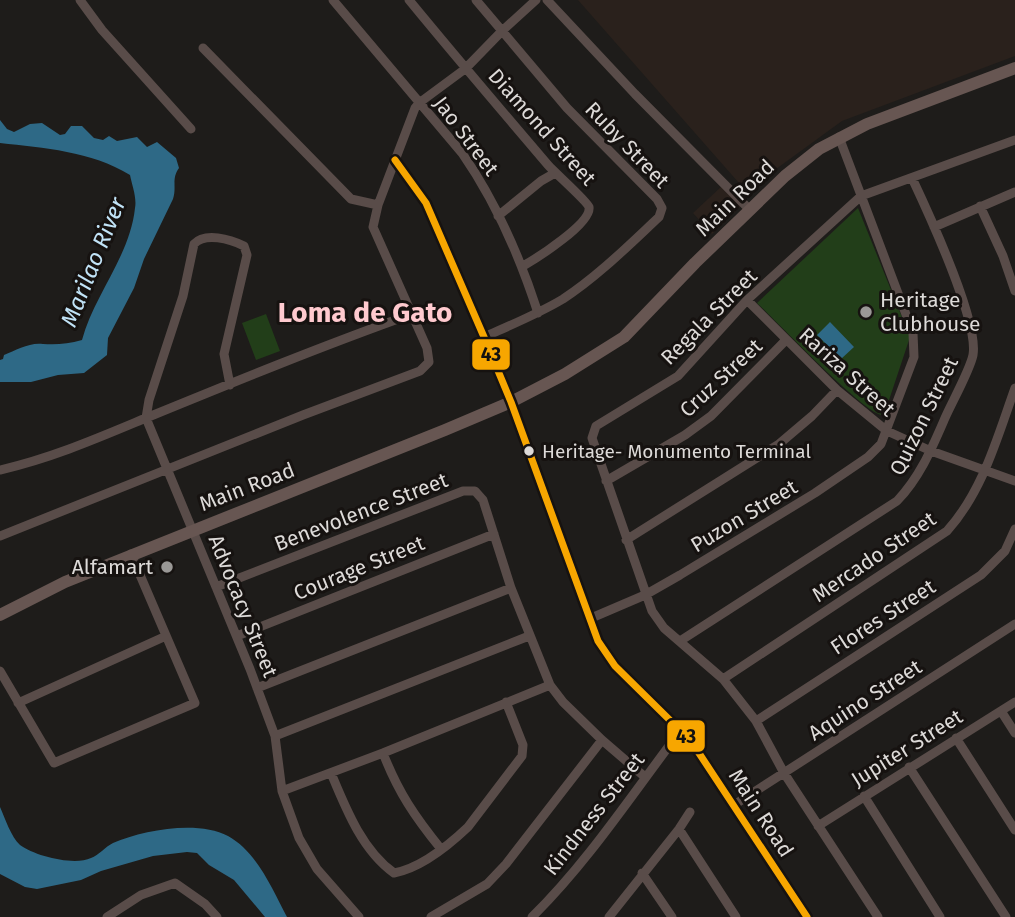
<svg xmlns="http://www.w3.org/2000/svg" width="1015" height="917" font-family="'Fira Sans',sans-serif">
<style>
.built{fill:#2a211c}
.green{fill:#223e19}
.water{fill:#2e6986}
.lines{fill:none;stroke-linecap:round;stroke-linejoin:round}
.street{stroke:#594c49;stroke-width:9}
.secondary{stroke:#675652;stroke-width:12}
.bus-1-casing{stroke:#161210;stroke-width:12}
.bus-1{stroke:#f7a600;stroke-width:7}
.poi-dot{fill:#9a9896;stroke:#161210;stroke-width:2.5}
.bus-dot{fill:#dddad8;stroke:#161210;stroke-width:2.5}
.labels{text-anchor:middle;stroke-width:6;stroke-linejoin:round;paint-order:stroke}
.bus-label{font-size:19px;fill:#dddad8;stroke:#161210;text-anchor:start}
.street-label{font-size:21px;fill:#dddad8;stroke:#161210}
.poi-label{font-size:21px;fill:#dddad8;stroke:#161210;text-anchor:start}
.water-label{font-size:23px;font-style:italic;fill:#c1e3f7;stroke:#161210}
.district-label{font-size:28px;font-weight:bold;fill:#ffcacf;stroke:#161210}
.line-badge{stroke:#161210;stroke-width:2.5}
.pale-badge-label{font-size:19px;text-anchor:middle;font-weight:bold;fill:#111}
</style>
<rect width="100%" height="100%" fill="#1e1c1a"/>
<!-- built -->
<path class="built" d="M578 0H1015V56L842 121 746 191Z
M722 186 741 206 712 234 693 213Z"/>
<!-- green -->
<path class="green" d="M858 208 910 337 887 406 881 415C862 411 777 322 757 303Z
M266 314 280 351 256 360 242 323Z"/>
<!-- water -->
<path class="water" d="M0 120 7 129 14 132 30 124 42 123 60 135 65 134 71 126H82L94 138 103 140 109 136 117 141 137 137 147 147 157 142 176 158 179 168C171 179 177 187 173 199L144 259 134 288 108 338 107 355 84 373 58 375 31 382H0V360L3 359 4 355C16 350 30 342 43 344 56 345 68 344 82 340 94 295 130 256 135 208 137 198 132 185 130 175 91 151 44 148 0 143Z
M830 322 854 347 841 359 817 335Z
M0 807C5 818 11 837 20 845 35 856 74 866 91 858 99 855 105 847 113 843 143 830 198 820 228 836 257 852 272 889 287 917H265L234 880 209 865 197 853 187 852 153 856 101 871 81 880 37 889 25 887 0 874Z"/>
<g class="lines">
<!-- street -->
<path class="street" d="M80 0 102 30 191 129
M333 0 462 153C496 202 520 257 538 313
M409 0C455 56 501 110 548 165 555 173 587 201 589 207 592 223 537 258 523 266
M476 0 567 108 657 199 662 208 659 217C628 246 598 276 563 299 538 314 511 325 484 337
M547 0 635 94 750 210
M203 48 351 199 378 205
M395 160 426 203 484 337 511 402 598 641 615 666 691 741 807 917
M980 206 1003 256 1015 291
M498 216 541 181 555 173
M934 227 1015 192
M747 300 837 390 887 431 931 451 1015 481
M230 385 224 354 247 255 244 246C230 239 205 232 194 244L183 296 149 400 146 418 250 669 275 736 282 791 299 838 317 869 359 917
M0 470C52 458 98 438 146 418 234 382 322 346 412 314
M606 481 685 435 711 416 785 341
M0 536 303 415 420 371 429 362 427 348 373 227 378 205 415 108 419 103 465 69 502 31 536 0
M626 540 779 444 812 416 837 390
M216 587 463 491H475L483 500 511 588 550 685 563 702 602 740 645 777
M589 619 645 595 680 575 815 493 868 457 881 444 914 357 913 333 839 137
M237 636 494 534
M680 641 897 501C920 477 932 448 945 418 952 402 970 370 973 355 979 322 928 212 912 178
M0 671 54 763 195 703 131 554
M723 679 947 531C983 491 997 438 1015 388
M257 688 511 588
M18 703 166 636
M1001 711 1015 733
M756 721 981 575 1005 551 1015 529
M275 736 529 636
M956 738 1015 830
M383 753C398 792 415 817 441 849
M909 767 1006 917
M331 773C346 809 362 850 394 873 421 868 449 845 468 827L522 756 523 745 506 702
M282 791 383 753 550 685
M864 796 940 917
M734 805 1015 624
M818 826 1015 702
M679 829 736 917
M642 873 672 917
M107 917 141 895 175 883 205 904 217 917
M431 917 487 884 506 864 602 740
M532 917C588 862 633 793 681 730
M609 917 679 829 690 812
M878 917 784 773 756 721 723 679 664 628 652 611 592 438 596 426 678 376 747 300 861 196 1015 140"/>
<!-- secondary -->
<path class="secondary" d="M0 615 65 582 445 430 511 402 565 374 624 337 695 263 785 176 819 149 867 124 1015 68"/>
<defs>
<path id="bus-1" d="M395 160 426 203 484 337 511 402 598 641 615 666 691 741 807 917"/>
</defs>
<!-- bus-1 casing -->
<use href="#bus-1" class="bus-1-casing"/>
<!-- bus-1 -->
<use href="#bus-1" class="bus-1"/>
</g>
<!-- markers -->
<g class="poi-dot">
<circle cx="866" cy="312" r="7"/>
<circle cx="167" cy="567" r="7"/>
</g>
<circle class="bus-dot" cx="529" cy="451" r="6"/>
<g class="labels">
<!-- bus labels -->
<g class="bus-label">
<text x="542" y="458">Heritage- Monumento Terminal</text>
</g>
<!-- street labels -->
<g class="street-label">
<text transform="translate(542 127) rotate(48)" y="7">Diamond Street</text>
<text transform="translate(466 136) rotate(53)" y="7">Jao Street</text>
<text transform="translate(627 145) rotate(46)" y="7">Ruby Street</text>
<text transform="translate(735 198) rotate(-44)" y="7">Main Road</text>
<text transform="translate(709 317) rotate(-45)" y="7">Regala Street</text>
<text transform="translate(847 372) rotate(42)" y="7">Rariza Street</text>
<text transform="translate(721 378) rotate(-43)" y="7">Cruz Street</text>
<text transform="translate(924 416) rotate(-64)" y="7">Quizon Street</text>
<text transform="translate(247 487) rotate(-21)" y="7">Main Road</text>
<text transform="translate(361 512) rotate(-21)" y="7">Benevolence Street</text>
<text transform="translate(744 516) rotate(-31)" y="7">Puzon Street</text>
<text transform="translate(874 557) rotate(-34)" y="7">Mercado Street</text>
<text transform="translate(359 568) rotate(-22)" y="7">Courage Street</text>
<text transform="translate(243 606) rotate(68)" y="7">Advocacy Street</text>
<text transform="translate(883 617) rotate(-33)" y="7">Flores Street</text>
<text transform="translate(865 700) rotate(-33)" y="7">Aquino Street</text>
<text transform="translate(907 748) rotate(-32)" y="7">Jupiter Street</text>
<text transform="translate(761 813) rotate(57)" y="7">Main Road</text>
<text transform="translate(594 814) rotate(-52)" y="7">Kindness Street</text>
</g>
<!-- poi labels -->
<g class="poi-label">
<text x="880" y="307">Heritage<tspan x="880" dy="24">Clubhouse</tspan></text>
<text x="153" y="574" text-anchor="end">Alfamart</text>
</g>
<!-- water labels -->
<g class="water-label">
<text transform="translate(93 262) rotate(-68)" y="8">Marilao River</text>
</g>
<!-- district labels -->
<g class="district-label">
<text x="365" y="322">Loma de Gato</text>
</g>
</g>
<g class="line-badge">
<rect x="471" y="338" width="40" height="33" rx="7" fill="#f7a600"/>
<rect x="666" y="719" width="40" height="34" rx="7" fill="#f7a600"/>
</g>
<g class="pale-badge-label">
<text x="491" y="361">43</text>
<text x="686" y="743">43</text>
</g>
</svg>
